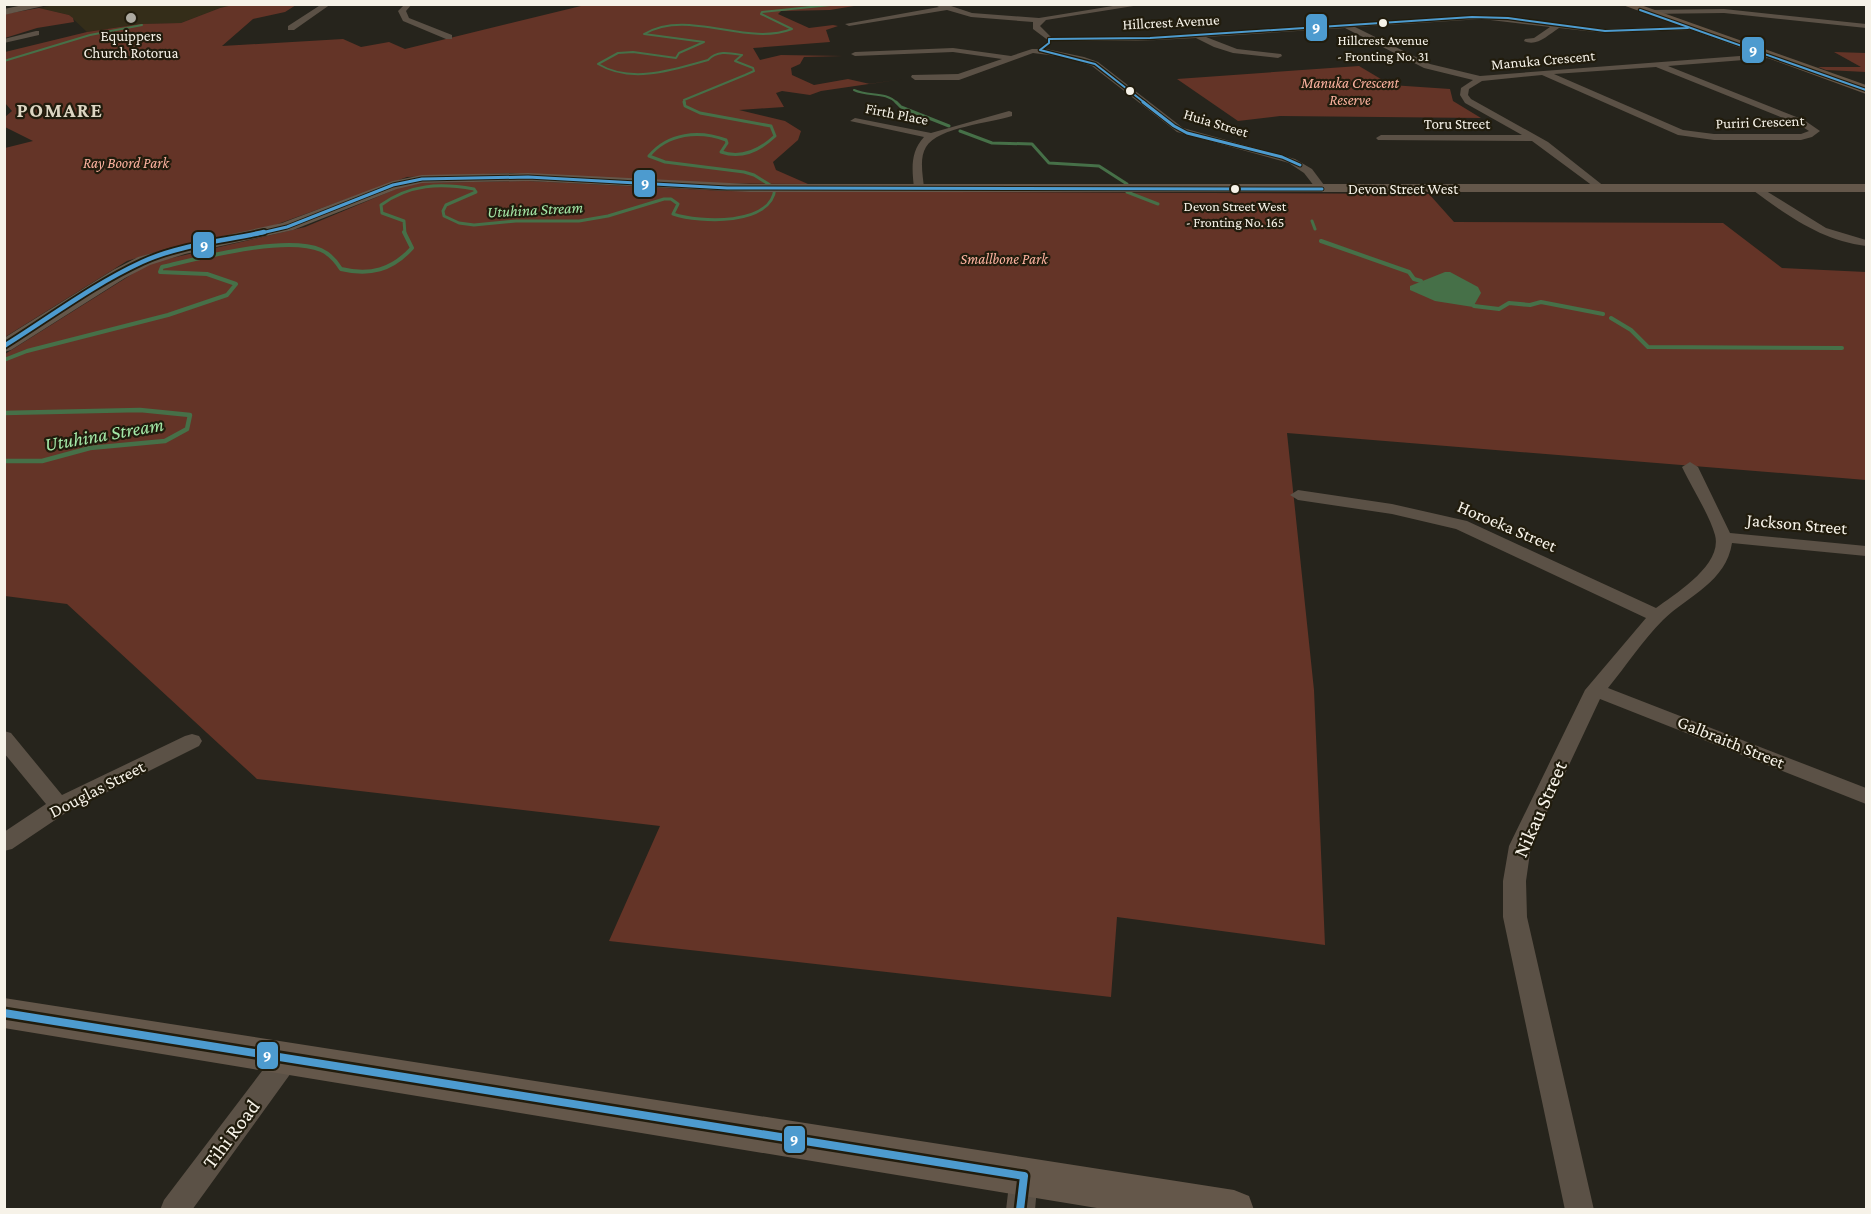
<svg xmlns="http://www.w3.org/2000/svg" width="1871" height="1214" font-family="'Crimson Pro',serif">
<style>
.built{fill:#342d19}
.green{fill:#643427}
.water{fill:#467048}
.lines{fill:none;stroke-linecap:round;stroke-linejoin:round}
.stream-far3{stroke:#467048;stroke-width:2}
.stream-far2{stroke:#467048;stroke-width:3}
.stream-far1{stroke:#467048;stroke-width:4}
.stream{stroke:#467048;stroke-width:4.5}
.minor{fill:#5b5146;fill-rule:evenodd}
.secondary{fill:#64574a;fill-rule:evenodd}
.trunk{fill:#665646;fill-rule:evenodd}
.bus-1-far3-casing{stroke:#211c0d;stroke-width:4.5}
.bus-1-far2-casing{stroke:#211c0d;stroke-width:5}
.bus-1-far1-casing{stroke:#211c0d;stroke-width:8}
.bus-1-casing{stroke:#211c0d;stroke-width:13}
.bus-1-far3{stroke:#4d9bcf;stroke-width:2}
.bus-1-far2{stroke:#4d9bcf;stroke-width:3}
.bus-1-far1{stroke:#4d9bcf;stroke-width:4.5}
.bus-1{stroke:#4d9bcf;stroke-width:8}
.poi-dot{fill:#adaaa1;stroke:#211c0d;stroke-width:2}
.bus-dot{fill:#f6f2e8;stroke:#211c0d;stroke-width:2}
.labels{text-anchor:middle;stroke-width:4.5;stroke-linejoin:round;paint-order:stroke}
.far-bus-label{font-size:14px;fill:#f6f2e8;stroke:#211c0d}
.far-street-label{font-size:15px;fill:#f6f2e8;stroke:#211c0d}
.far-poi-label{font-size:15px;fill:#f6f2e8;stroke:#211c0d}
.far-park-label{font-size:15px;font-style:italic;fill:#fcb29f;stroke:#211c0d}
.far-water-label{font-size:16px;font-style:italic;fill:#a4e8a7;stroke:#211c0d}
.street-label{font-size:18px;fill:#f6f2e8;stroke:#211c0d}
.far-district-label{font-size:20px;font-weight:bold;letter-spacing:1.5px;fill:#ddd6c3;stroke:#211c0d}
.water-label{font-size:20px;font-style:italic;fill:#a4e8a7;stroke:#211c0d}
.near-street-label{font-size:21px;fill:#f6f2e8;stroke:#211c0d}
.line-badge{stroke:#211c0d;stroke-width:2}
.badge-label{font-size:16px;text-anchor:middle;font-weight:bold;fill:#fff}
</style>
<rect width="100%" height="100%" fill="#26241c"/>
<!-- built -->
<path class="built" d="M59 4 237 5 220 8 181 23 140 24 87 32 69 15 39 8Z"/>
<!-- green -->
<path class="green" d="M237 4 296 5 285 12 253 19 222 46 343 39 361 47 389 42 405 49 585 5 866 4 830 10 781 11 778 14 809 28 833 25 838 26 826 30 830 42 753 48 760 60 781 55 843 56 804 57 800 64 791 68 792 75 814 85 848 79 870 84 903 79 821 91 810 95 782 91 776 93 784 107 739 110 785 121 801 131 798 140 773 162 776 170 808 184 677 183 511 173 407 177 275 225 169 248 127 261 5 337V148L33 141 5 127V117L12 111 5 103V52L87 32 140 24 181 23 220 8Z
M39 8 69 15 73 18 74 22 37 28 5 38V14Z
M1834 52 1866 53V72L1826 70 1818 67H1861Z
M1359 66 1391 85 1450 89 1453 101 1481 118 1280 116 1238 121 1177 79Z
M528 181 726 191 1429 194 1454 222 1723 223 1782 268 1866 272V480L1287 433 1314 690 1325 945 1117 917 1111 997 609 941 660 826 257 779 67 604 5 596V354L145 266 159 261 305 227 401 187 421 183Z"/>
<!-- water -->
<path class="water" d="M1445 272H1450L1478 287 1481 293 1473 307 1435 301 1410 290V286Z"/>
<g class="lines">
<!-- stream-far3 -->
<path class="stream-far3" d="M4 61 90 35 142 25
M854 90C869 97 885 91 897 103
M685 103 684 100 745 75 754 71 753 68 735 61 742 55C730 53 717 50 708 60 673 70 631 84 598 64L618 53 633 52 676 58 679 53 704 42 644 34C689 8 745 47 792 29L761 14 762 12 840 4"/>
<!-- stream-far2 -->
<path class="stream-far2" d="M896 102 901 107 949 126
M960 131 992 143 1032 144 1049 163 1099 166 1127 184
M1127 192 1158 204
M1312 221 1315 229
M405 234 404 221 382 213 381 205C410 184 440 183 474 189L476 192 446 205 443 211 444 216 459 223 474 225 516 221H579L608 216 664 199H671L678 204 673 214C700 223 772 226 775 188L754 175 744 172 665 162 649 156C668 133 699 130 726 140L727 143 721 152C741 159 760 150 775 136L771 126 700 113 685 106 684 102"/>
<!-- stream-far1 -->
<path class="stream-far1" d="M1321 241 1409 272 1414 279 1421 281
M1474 306 1499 309 1509 303 1530 305 1541 302 1603 314
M1611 318 1631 330 1648 347 1842 348
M4 360 27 351 168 315 227 295 236 284 207 274 160 272 162 267C200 258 285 235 321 250 330 254 336 261 341 269 370 276 392 270 412 248L404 232"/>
<!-- stream -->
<path class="stream" d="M4 413 140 410 190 415 187 429 165 441 90 448 42 461H4"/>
<!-- minor -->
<path class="minor" d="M322 4H331L294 30H288V26Z
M405 4H412L406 11 409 18 452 35V39H446L403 21 398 11Z
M933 4H945L972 13 1039 18 1125 4H1146L1046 20 1040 26 1051 37H1137L1482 15 1605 29 1688 26 1691 30 1605 33 1559 28C1548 35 1537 47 1524 41L1525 39 1534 38 1550 27 1482 19 1355 27 1430 64 1480 76 1766 54H1769V58L1668 66 1804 120 1820 131 1812 137 1801 140H1714L1678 135 1542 75 1482 81 1469 89 1468 95 1471 99 1548 142 1605 187V191L1601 192 1532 141 1378 140 1376 138 1381 135H1522L1465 103 1460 95 1461 88 1473 80 1424 68 1345 28 1206 37 1237 49 1281 54 1282 56 1278 58 1233 53 1214 47 1196 38 1137 41H1049L1033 29V22L971 17 947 10 849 26 845 24 939 7ZM1656 67 1798 124 1809 131 1801 134H1714L1683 130 1554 74Z
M1724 9 1866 24V28L1724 13 1647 14 1643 12 1647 10Z
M36 31H39V35L4 43V39Z
M953 48 1011 56 1032 49H1046L1084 57 1098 62 1183 128 1295 159 1312 169 1327 189 1318 191 1304 173 1289 163 1177 132 1092 66 1064 57 1033 53 959 80H915L911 77 912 75 958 74 1002 59 953 52 855 56 851 54 855 52Z
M1009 111 1012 112V116C991 123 938 127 926 147 919 158 923 176 924 188L919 191 914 188C912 169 910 152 924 137L850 121 855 118 931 133Z
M1758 186 1826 228 1866 240V246C1823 241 1789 217 1754 191V187Z
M1690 462 1698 467 1730 533 1866 546V556L1732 543C1726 582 1689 595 1663 620 1643 640 1626 666 1608 688L1866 788V804L1600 699 1531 846 1526 881 1527 917 1594 1210H1565L1503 917V881L1509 846 1585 690 1646 618 1456 529 1392 514 1298 500 1290 495 1298 490 1392 504 1467 521 1656 608C1675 594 1723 565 1715 535 1709 514 1692 488 1682 467Z
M4 731 11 733 62 795 185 736 192 734 199 736 202 741 199 746 67 812 12 849 4 851V832L46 804 4 753Z
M287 1047 296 1050 300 1058 296 1066 192 1210H160L164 1200 278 1050Z
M1024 1163 1034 1166 1038 1176 1035 1210H1006L1010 1176 1014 1166Z"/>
<!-- secondary -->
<path class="secondary" d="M28 4H52L4 15V9Z
M528 173 750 184H1866V192H750L528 181 422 183 397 189 293 230 185 254 150 265 125 278 11 350 4 352V338L113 270 138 257 181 245 282 223 393 181 422 175Z
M4 998 1234 1190 1249 1196 1254 1210H1109L4 1028Z"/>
<!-- trunk -->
<path class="trunk" d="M1620 4H1638L1866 85V94Z"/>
<defs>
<path id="bus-1-far3" d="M1640 10 1866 90
M1040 50 1049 43V39L1150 38 1472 17 1508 18 1605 31 1688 28
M1040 50 1095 64 1145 103"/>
<path id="bus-1-far2" d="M1143 102 1174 126 1187 133 1282 157 1300 165
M257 234 287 227 393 185 422 179 528 177 727 188 1322 189"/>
<path id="bus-1-far1" d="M4 346C49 318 94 284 142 262 179 245 224 241 264 232"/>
<path id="bus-1" d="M4 1013 1024 1176 1020 1210"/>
</defs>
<!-- bus-1-far3 casing -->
<use href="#bus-1-far3" class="bus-1-far3-casing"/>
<!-- bus-1-far2 casing -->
<use href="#bus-1-far2" class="bus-1-far2-casing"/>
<!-- bus-1-far1 casing -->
<use href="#bus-1-far1" class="bus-1-far1-casing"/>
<!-- bus-1 casing -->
<use href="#bus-1" class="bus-1-casing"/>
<!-- bus-1-far3 -->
<use href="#bus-1-far3" class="bus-1-far3"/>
<!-- bus-1-far2 -->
<use href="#bus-1-far2" class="bus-1-far2"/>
<!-- bus-1-far1 -->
<use href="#bus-1-far1" class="bus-1-far1"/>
<!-- bus-1 -->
<use href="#bus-1" class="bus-1"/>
</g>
<!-- markers -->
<circle class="poi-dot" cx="131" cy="18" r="6"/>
<g class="bus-dot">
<circle cx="1383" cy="23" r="5"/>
<circle cx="1130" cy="91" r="5"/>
<circle cx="1235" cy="189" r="5"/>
</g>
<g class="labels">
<!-- far-bus labels -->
<g class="far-bus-label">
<text x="1383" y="45">Hillcrest Avenue<tspan x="1383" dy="16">- Fronting No. 31</tspan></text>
<text x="1235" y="211">Devon Street West<tspan x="1235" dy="16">- Fronting No. 165</tspan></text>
</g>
<!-- far-street labels -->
<g class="far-street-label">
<text transform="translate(1171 22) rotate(-3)" y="5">Hillcrest Avenue</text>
<text transform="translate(1543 60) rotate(-5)" y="5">Manuka Crescent</text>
<text transform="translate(897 114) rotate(11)" y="5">Firth Place</text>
<text transform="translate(1760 122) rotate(-2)" y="5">Puriri Crescent</text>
<text transform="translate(1216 123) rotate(17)" y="5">Huia Street</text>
<text x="1457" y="129">Toru Street</text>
<text x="1403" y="194">Devon Street West</text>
</g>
<!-- far-poi labels -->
<g class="far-poi-label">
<text x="131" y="41">Equippers<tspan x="131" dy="17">Church Rotorua</tspan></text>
</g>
<!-- far-park labels -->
<g class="far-park-label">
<text x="1350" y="88">Manuka Crescent<tspan x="1350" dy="17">Reserve</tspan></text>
<text x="126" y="168">Ray Boord Park</text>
<text x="1004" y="264">Smallbone Park</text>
</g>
<!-- far-water labels -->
<g class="far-water-label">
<text transform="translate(535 209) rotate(-3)" y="6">Utuhina Stream</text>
</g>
<!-- street labels -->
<g class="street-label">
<text transform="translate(1797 524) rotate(5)" y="6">Jackson Street</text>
<text transform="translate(1507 526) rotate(23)" y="6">Horoeka Street</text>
<text transform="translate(1731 742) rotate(22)" y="6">Galbraith Street</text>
<text transform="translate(97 789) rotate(-27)" y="6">Douglas Street</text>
</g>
<!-- far-district labels -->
<g class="far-district-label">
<text x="60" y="117">POMARE</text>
</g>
<!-- water labels -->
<g class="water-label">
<text transform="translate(104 434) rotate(-10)" y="7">Utuhina Stream</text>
</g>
<!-- near-street labels -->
<g class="near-street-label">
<text transform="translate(1540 809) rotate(-66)" y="7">Nikau Street</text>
<text transform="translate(231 1134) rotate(-53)" y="7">Tihi Road</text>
</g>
</g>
<g class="line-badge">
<rect x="1305" y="13" width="23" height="29" rx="6" fill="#4d9bcf"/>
<rect x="1741" y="36" width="24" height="28" rx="6" fill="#4d9bcf"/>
<rect x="633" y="169" width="23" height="29" rx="6" fill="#4d9bcf"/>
<rect x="192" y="231" width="23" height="28" rx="6" fill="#4d9bcf"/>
<rect x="256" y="1041" width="23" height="29" rx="6" fill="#4d9bcf"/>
<rect x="783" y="1125" width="23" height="29" rx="6" fill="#4d9bcf"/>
</g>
<g class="badge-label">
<text x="1316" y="33">9</text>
<text x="1753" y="56">9</text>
<text x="645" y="189">9</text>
<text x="204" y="251">9</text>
<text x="267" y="1061">9</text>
<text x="794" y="1145">9</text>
</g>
<!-- border -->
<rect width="1871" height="1214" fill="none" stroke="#f6f2e8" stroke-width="12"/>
</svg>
